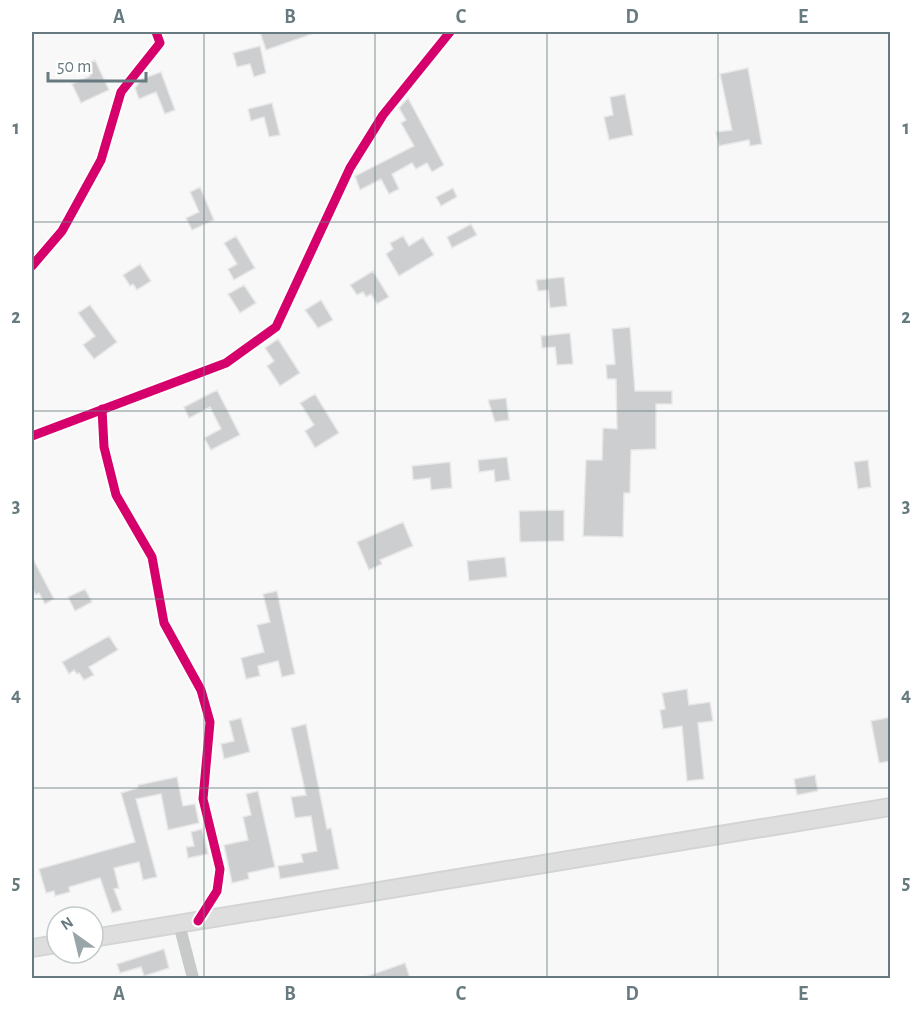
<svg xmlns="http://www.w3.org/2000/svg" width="922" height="1010" font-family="'Alegreya Sans',sans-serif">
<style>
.building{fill:#cdcecf;stroke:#e8e8e8;stroke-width:1.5}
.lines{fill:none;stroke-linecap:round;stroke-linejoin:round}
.secondary-casing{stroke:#d3d4d5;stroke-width:20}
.minor{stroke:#c8c9c9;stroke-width:12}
.secondary{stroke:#dedede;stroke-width:16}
.cycleway-casing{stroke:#fff;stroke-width:13}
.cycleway{stroke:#d6006c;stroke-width:9}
.grid{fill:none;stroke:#667a7f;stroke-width:1.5;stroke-opacity:0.55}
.neatline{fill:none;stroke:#667a7f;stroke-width:2}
.grid-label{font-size:20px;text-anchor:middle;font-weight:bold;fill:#667a7f}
</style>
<rect width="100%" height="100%" fill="#f8f8f8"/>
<!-- building -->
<path class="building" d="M260 32H315V33L266 50Z
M260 46 266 73 254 77 250 64 237 67 233 53Z
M95 60 109 90 81 103 72 84 90 76 85 65Z
M748 68 762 144 750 146 749 140 719 146 716 132 732 130 720 74Z
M161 72 175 110 165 114 156 92 139 99 135 88 142 79Z
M625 94 633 135 609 140 604 117 613 115 610 97Z
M408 98 444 165 432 172 427 163 416 169 412 163 392 174 399 189 389 194 381 179 360 190 355 176 414 146 401 123 406 120 399 108Z
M272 103 280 135 269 137 264 117 251 121 248 109Z
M200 187 214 220 192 230 186 218 199 212 190 192Z
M453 188 457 197 441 206 436 197Z
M471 224 477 235 452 248 447 237Z
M236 236 255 268 234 280 228 269 237 264 224 243Z
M403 236 409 246 423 237 434 255 399 276 386 254 393 249 390 243Z
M140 264 151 281 137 290 133 284 130 286 123 275Z
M373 271 389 297 377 304 371 294 366 297 363 292 357 295 350 285Z
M564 277 567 306 550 308 548 290 538 291 536 280Z
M244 285 256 303 240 313 228 294Z
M321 300 333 320 318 328 305 310Z
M90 305 117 342 94 359 83 345 95 336 78 313Z
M630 327 635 391H672V404H656V449L631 450 630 493H624L623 537 583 536 586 460H602L603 428 617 429 616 379H607L606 365 615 364 612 329Z
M570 333 573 364 557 365 555 347 542 348 541 336Z
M278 339 300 373 280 386 267 366 274 361 265 348Z
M217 390 240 435 211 450 204 438 221 429 210 407 189 418 184 407Z
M315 394 339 433 315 448 305 431 314 425 300 403Z
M506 398 509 420 495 422 488 400Z
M507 457 510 480 495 482 494 470 479 472 478 460Z
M868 460 871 487 858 489 854 462Z
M450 462 452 488 431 490 430 478 413 480 412 466Z
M564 510V541L520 542 519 511Z
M403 522 413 546 380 560 382 564 369 570 357 542Z
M32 557 54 599 45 604 39 593 36 595 32 588Z
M505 557 507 577 469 581 467 561Z
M85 589 92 602 75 611 68 597Z
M277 591 295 674 282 677 278 661 258 666 260 676 246 679 241 658 264 652 257 625 270 622 263 594Z
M109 636 118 650 89 667 94 675 84 680 79 673 77 674 74 670 69 674 62 662Z
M687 689 689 705 710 702 713 721 698 723 704 779 687 781 682 726 663 729 660 710 665 709 662 693Z
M891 717V761L879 763 871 721Z
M241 718 250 752 224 759 221 744 234 741 229 721Z
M306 724 327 829 331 828 339 869 280 879 278 866 303 862 301 854 317 851 311 816 295 818 291 797 306 795 291 728Z
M815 775 818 791 797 795 794 779Z
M177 777 183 806 195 804 199 823 168 830 161 794 136 799 157 877 143 880 139 862 114 868 119 888 114 889 122 910 112 913 100 878 69 887 70 892 55 896 54 891 46 893 39 869 135 842 121 793 138 788V785Z
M258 791 275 867 248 873 249 879 232 883 224 845 248 840 243 817 251 815 246 794Z
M202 829 208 854 188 858 186 847 194 846 191 832Z
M164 949 169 968 144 976 141 967 120 973 117 964Z
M405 963 410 978H365V977Z"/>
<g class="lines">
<defs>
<path id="secondary" d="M93 938 890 807
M32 948 57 944"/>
</defs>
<!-- secondary casing -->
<use href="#secondary" class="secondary-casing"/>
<!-- minor -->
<path class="minor" d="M32 266 62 231 101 160 121 92 160 43 156 32
M102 409 104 447 116 495 152 557 164 623 201 690 210 722 203 799 220 869 217 891 198 921
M32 436 226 363 276 327 350 168 383 115 450 32
M179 924 193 978"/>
<!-- secondary -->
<use href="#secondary" class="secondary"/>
<defs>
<path id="cycleway" d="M32 266 62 231 101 160 121 92 160 43 156 32
M102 409 104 447 116 495 152 557 164 623 201 690 210 722 203 799 220 869 217 891 198 921
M32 436 226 363 276 327 350 168 383 115 450 32"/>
</defs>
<!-- cycleway casing -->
<use href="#cycleway" class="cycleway-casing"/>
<!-- cycleway -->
<use href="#cycleway" class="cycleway"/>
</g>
<!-- grid -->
<path class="grid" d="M204 32V978M375 32V978M547 32V978M718 32V978M32 222H890M32 411H890M32 599H890M32 788H890"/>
<!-- border -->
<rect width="922" height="1010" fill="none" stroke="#ffffff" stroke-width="66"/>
<!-- north arrow -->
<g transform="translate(75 935) rotate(326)"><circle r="28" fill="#ffffff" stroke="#c2cacc" stroke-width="1.5"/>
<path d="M0-4.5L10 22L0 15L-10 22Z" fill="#99a6a9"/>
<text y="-9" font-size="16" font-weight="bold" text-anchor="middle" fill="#667a7f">N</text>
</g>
<!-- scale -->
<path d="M48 72v9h98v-9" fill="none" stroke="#667a7f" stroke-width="3"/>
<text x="57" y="72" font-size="18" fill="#667a7f" stroke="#ffffff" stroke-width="4.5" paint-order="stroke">50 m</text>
<rect x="33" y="33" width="856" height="944" class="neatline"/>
<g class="grid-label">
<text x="119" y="23">A</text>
<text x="290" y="23">B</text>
<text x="461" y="23">C</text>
<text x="632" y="23">D</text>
<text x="803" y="23">E</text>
<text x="16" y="134">1</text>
<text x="906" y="134">1</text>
<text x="16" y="323">2</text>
<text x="906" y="323">2</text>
<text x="16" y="512">3</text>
<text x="906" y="512">3</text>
<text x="16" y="701">4</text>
<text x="906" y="701">4</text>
<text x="16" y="889">5</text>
<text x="906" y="889">5</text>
<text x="119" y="1000">A</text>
<text x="290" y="1000">B</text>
<text x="461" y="1000">C</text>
<text x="632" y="1000">D</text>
<text x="803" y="1000">E</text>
</g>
</svg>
